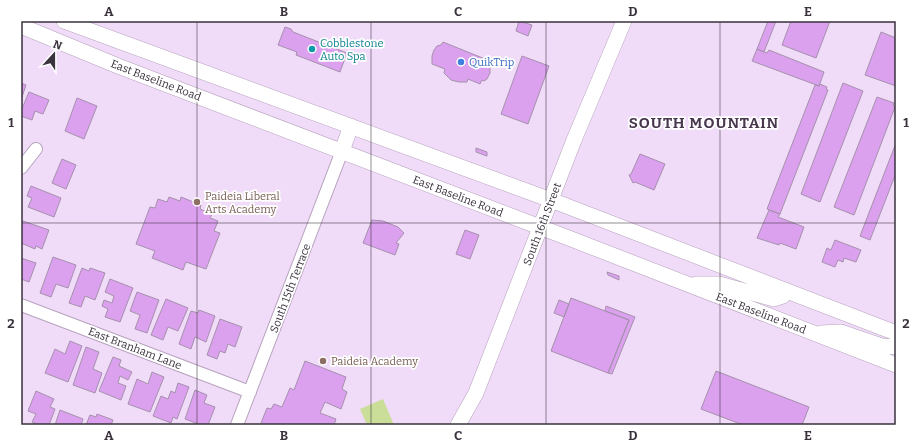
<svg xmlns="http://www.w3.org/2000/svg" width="917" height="446" font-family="Bitter,serif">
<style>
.green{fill:#cade99}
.building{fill:#dba1ef;stroke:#a591ac}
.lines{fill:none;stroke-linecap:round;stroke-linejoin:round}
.minor-casing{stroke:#b7a3be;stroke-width:14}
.major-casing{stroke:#b7a3be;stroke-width:16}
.minor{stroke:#fff;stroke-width:12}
.major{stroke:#fff;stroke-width:15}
.grid{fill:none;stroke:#3a323d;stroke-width:1;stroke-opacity:0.55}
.culture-dot{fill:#0f9aa8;stroke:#fff;stroke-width:1.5}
.shop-dot{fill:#3f7fe0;stroke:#fff;stroke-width:1.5}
.education-dot{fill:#8d6e63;stroke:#fff;stroke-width:1.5}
.labels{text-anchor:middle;stroke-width:3.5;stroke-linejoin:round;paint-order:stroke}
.culture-label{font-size:11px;fill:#0d838f;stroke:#fff;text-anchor:start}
.shop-label{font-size:11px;fill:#366cbe;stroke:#fff;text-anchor:start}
.street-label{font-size:11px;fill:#3a323d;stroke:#fff}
.education-label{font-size:11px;fill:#785e54;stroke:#fff;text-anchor:start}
.district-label{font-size:15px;font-weight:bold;letter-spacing:1px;fill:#48374e;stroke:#fff}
.neatline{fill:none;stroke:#3a323d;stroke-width:1.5}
.grid-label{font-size:13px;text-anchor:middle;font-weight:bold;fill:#3a323d}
</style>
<rect width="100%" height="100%" fill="#f0dbf8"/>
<!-- green -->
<path class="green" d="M383 399 394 425H367L360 409Z"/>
<!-- building -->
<path class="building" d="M519 21 532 25 528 36 516 31Z
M768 21H776L764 52 757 49Z
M791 21H830L816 58 782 45Z
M285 27 291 29 293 32 347 53 340 72 296 55 297 52 278 45Z
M881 32 896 38V86L865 75Z
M443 42 490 61V73L487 79 484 81 482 80 480 84 468 79 467 82H459L451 80 444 73 445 69 432 64V56L434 50 437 46 441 45Z
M757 49 767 53 769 50 824 72 819 86 752 61Z
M522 56 549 66 528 124 501 114Z
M21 83 26 85 21 100Z
M843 83 863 91 820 202 801 194Z
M820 84 827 87 826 89 828 90 780 214 767 209 815 85 819 86Z
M29 92 49 100 43 114 35 111 32 120 21 116V111Z
M877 97 894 103 893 106 895 107 854 215 834 207Z
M77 98 97 106 84 139 65 131Z
M896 143V173L870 240 860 236Z
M476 148 487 152V156L476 152Z
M640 154 665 164 654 190 635 182 633 183 629 175 631 174Z
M62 159 76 165 66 189 52 183Z
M31 186 61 198 54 217 28 207 32 198 27 196Z
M169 197 180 201 181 197 201 205 200 209 212 214 210 218 218 221 214 231 220 233 206 269 186 262 183 270 152 258 155 251 136 244 150 207 155 208 158 199 167 202Z
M769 210 780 214 778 217 804 227 796 249 780 243 779 245 757 238Z
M372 220 383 221 398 227 404 233 396 243 399 244 395 255 363 243Z
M23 221 49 230 42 249 36 246 35 249 21 243V227Z
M465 230 479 235 470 259 456 254Z
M835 240 861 250 856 262 844 258 843 262 838 260 835 267 822 262 827 248 831 250Z
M53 257 76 265 68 288 56 284 51 297 40 293Z
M21 258 36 263 29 282 21 279Z
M82 268 89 271 90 268 105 273 95 300 85 296 81 307 69 303Z
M607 272 619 276V280L608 275Z
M110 279 133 288 120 322 105 317 108 309 102 306 104 300 112 303 114 296 105 292Z
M137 292 159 300 147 333 135 329 140 315 130 311Z
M571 298 629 320 608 373 551 351Z
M166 299 188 308 178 331 168 327 163 340 151 335Z
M559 300 569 304 564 317 554 313Z
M606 306 635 317 612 374 608 373 629 320 605 311Z
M199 310 215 316 206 342 195 337 191 349 179 344 191 311 198 313Z
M220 319 242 327 235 347 228 344 225 353 220 351 217 359 207 355Z
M70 341 82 346 68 382 45 373 55 349 65 354Z
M86 347 99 352 93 369 102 373 95 393 73 385Z
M113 357 121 360 119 366 132 372 128 380 120 376 118 383 126 386 121 400 99 391Z
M305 361 346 377 342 389 347 392 341 409 325 402 320 413 336 419 334 425H265L261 423 267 408 271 409 274 404 282 407 290 388 294 390Z
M716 371 809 407 802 425H743L701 409Z
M152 372 164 377 150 412 128 404 137 379 148 384Z
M178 383 189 387 177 419 173 417 171 423 153 416 161 396 168 399 171 391 175 393Z
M195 390 207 395 204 403 215 407 208 425H201L185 419Z
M36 391 54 399 50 407 55 409 49 425H36L37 424 32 422 36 414 28 411Z
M60 410 83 419 81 425H55Z
M97 414 113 420 111 425H86L90 415 96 417Z"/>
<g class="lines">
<defs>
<path id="minor" d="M21 168 36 149
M21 305 250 392
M237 425 342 151"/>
<path id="major" d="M64 21 551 200 896 333
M21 26 118 66 566 237 896 365
M342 151 351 126
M696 284H719L774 299 783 296 786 291
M821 333 841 332 882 346 896 347
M458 425 476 393 574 140 624 21"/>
</defs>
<!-- minor casing -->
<use href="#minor" class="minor-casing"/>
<!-- major casing -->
<use href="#major" class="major-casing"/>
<!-- minor -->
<use href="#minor" class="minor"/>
<!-- major -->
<use href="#major" class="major"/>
</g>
<!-- grid -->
<path class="grid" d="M197 21V425M371 21V425M546 21V425M720 21V425M21 223H896"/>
<!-- markers -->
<circle class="culture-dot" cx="312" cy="49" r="4"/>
<circle class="shop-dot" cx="461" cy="62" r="4"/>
<g class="education-dot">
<circle cx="197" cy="202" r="4"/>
<circle cx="323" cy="361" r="4"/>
</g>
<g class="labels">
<!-- culture labels -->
<g class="culture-label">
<text x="320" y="47">Cobblestone<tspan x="320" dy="13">Auto Spa</tspan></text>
</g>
<!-- shop labels -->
<g class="shop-label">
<text x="469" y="66">QuikTrip</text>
</g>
<!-- street labels -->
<g class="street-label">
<text transform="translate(156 80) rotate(21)" y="4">East Baseline Road</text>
<text transform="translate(458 196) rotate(21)" y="4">East Baseline Road</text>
<text transform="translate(542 224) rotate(-69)" y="4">South 16th Street</text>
<text transform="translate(290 288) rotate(-69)" y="4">South 15th Terrace</text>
<text transform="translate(761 313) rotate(21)" y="4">East Baseline Road</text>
<text transform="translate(135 348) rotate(21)" y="4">East Branham Lane</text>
</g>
<!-- education labels -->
<g class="education-label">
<text x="205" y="200">Paideia Liberal<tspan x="205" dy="13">Arts Academy</tspan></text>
<text x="331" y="365">Paideia Academy</text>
</g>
<!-- district labels -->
<g class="district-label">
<text x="704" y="128">SOUTH MOUNTAIN</text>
</g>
</g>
<!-- border -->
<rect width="917" height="446" fill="none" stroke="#ffffff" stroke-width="44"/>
<!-- north arrow -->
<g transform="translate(54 54) rotate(21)" stroke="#ffffff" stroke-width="3" paint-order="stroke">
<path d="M0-3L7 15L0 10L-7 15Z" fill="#3a323d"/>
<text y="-6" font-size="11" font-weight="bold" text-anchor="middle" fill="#3a323d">N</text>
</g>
<rect x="22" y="22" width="873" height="402" class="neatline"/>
<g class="grid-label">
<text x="109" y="16">A</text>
<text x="284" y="16">B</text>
<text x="458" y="16">C</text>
<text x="633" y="16">D</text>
<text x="808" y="16">E</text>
<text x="11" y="127">1</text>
<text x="906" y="127">1</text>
<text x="11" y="328">2</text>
<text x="906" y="328">2</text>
<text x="109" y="440">A</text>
<text x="284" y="440">B</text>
<text x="458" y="440">C</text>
<text x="633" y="440">D</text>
<text x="808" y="440">E</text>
</g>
</svg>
